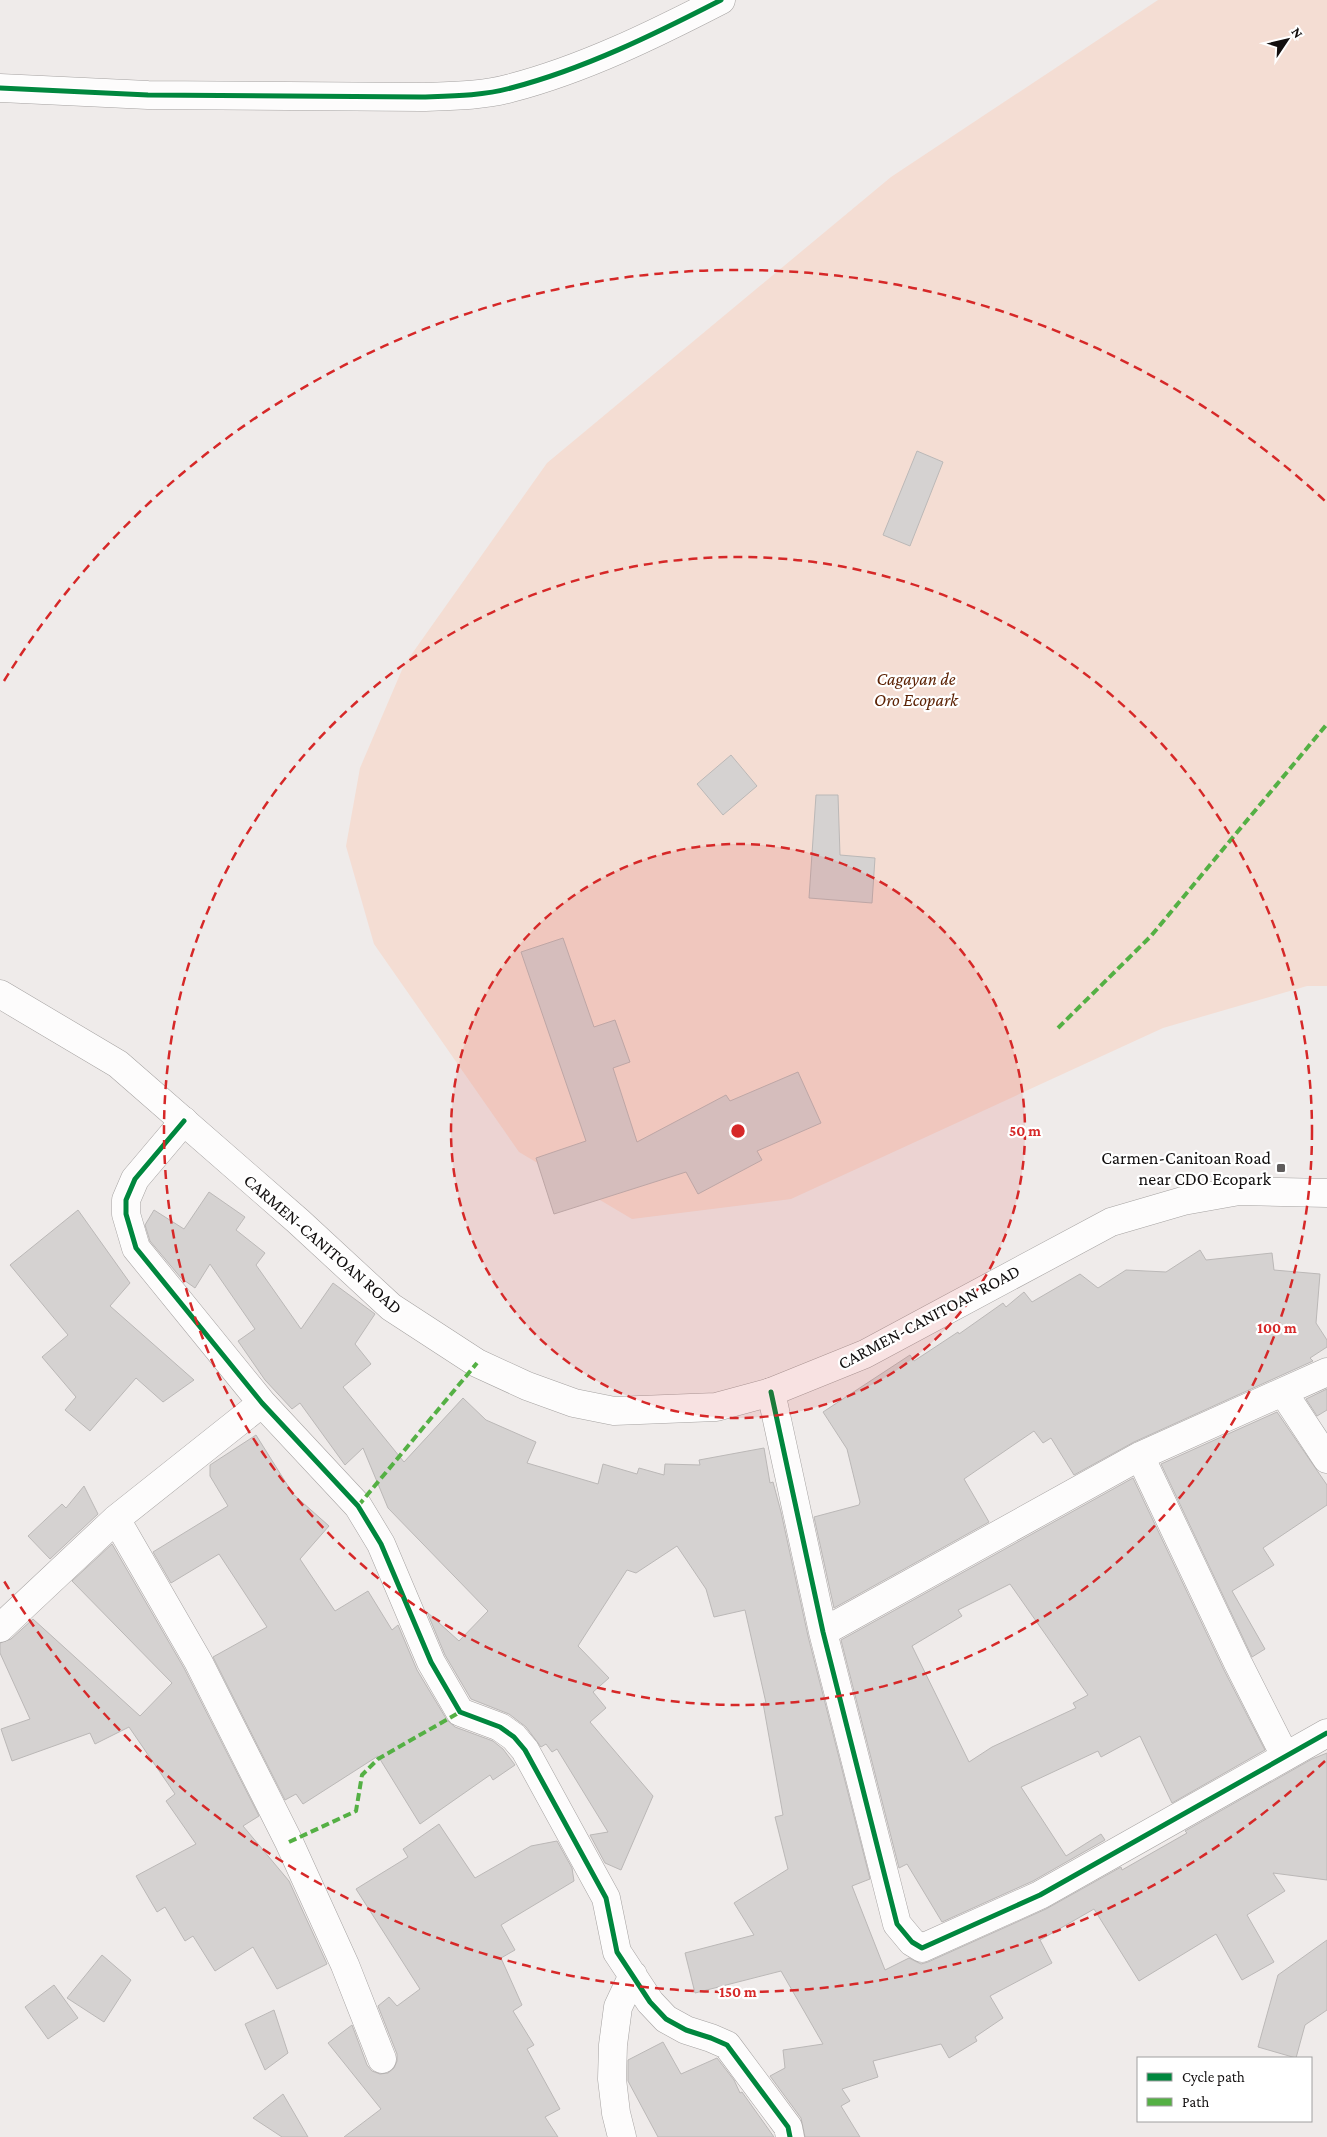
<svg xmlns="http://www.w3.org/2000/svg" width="1327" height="2137" font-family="'Crimson Pro',serif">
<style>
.green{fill:#f4ddd3}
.building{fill:#d5d2d1;stroke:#bbb8b7;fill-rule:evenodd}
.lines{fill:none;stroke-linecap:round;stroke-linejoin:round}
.minor-casing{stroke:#a5a2a1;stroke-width:29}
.tertiary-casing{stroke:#a5a2a1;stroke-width:29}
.secondary-casing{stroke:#a5a2a1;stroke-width:29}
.minor{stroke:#fdfcfc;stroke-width:28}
.tertiary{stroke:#fdfcfc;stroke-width:28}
.secondary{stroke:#fdfcfc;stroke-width:28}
.quiet{stroke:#54b044;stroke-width:4;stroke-dasharray:8 4;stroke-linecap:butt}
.cycleway-casing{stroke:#fff;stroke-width:8}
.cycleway{stroke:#00873e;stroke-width:5}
.ring{fill:none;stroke:#d62828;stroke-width:2.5;stroke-dasharray:9 6}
.poi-dot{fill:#5f5c5c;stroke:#fff;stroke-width:2}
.labels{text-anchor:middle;stroke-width:4.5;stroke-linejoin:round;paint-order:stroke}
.park-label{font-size:18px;font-style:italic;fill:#5c2204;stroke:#fff}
.poi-label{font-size:18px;fill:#120f0f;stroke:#fff;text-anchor:end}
.street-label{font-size:18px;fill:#120f0f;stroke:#fff}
.centre{fill:#d62828;stroke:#fff;stroke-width:2.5}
.ring-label{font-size:15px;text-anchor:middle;font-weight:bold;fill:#d62828;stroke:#fff;stroke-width:4.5;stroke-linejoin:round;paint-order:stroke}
</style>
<rect width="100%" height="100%" fill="#efebea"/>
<!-- green -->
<path class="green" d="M1158 0H1327V986H1307L1163 1028 791 1199 632 1219 519 1152 374 944 346 846 360 768 404 665 547 463 891 177Z"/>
<!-- building -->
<path class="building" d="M917 451 943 462 910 546 883 535Z
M731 755 757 786 723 815 697 784Z
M816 795H838L840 855 875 858 872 903 809 898Z
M563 938 594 1027 615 1020 630 1062 613 1068 637 1142 726 1095 730 1101 798 1072 821 1123 757 1151 762 1160 698 1194 686 1172 554 1214 536 1158 586 1141 521 952Z
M209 1192 245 1217 236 1230 265 1253 256 1265 301 1329 333 1283 375 1314 355 1344 371 1364 343 1387 404 1462 463 1398 486 1420 536 1442 527 1463 598 1484 603 1464 637 1474 639 1468 664 1475 665 1464 700 1465 699 1460 764 1448 770 1483 773 1482 781 1512 808 1636 870 1879 852 1886 885 1970 909 1958 921 1964 928 1962 1046 1909 1121 1867 1122 1870 1187 1833 1185 1831 1312 1759 1327 1753V1880L1273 1873 1285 1891 1247 1915 1274 1962 1242 1980 1216 1934 1139 1981 1094 1909 1040 1940 1052 1963 990 1996 1003 2018 975 2037 977 2041 949 2058 941 2044 873 2061 878 2077 842 2089 850 2101 841 2106 860 2137H805L801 2118 770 2076 785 2068 783 2050 823 2044 781 1971 695 1993 685 1953 754 1935 734 1903 788 1869 775 1817 783 1815 763 1703H766L745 1610 714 1617 706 1589 677 1546 636 1573 627 1570 578 1646 609 1678 593 1692 606 1708 590 1722 653 1796 621 1870 605 1863 590 1835 608 1832 557 1749 552 1752 546 1744 541 1747 526 1727 509 1714 471 1699 445 1655 427 1612 459 1641 488 1611 388 1508 363 1448 345 1465 300 1403 292 1409 265 1380 238 1341 255 1329 210 1264 195 1288 181 1278 150 1241 145 1225 154 1210 184 1229Z
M78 1210 130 1283 110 1306 194 1380 163 1402 136 1378 90 1431 65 1410 76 1397 42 1357 68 1335 10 1265Z
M1200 1250 1206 1260 1272 1253 1274 1270 1320 1274 1316 1323 1327 1340V1347L1310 1358 1313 1361 1134 1442 1074 1475 1051 1438 1043 1443 1034 1431 964 1479 989 1522 834 1608 814 1517 859 1505 860 1502 847 1449 823 1412 910 1355 914 1361 958 1332 959 1334 1003 1303 1006 1307 1024 1292 1032 1302 1080 1274 1098 1288 1126 1270 1166 1272Z
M1327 1389V1410L1317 1416 1306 1399Z
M1277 1412 1327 1485V1505L1263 1548 1274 1565 1232 1591 1265 1649 1252 1657 1161 1464Z
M256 1435 293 1494 329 1526 300 1559 335 1611 368 1591 392 1630 398 1625 417 1670 447 1720 455 1727 493 1741 503 1749 515 1765 493 1780 490 1775 420 1824 378 1756 303 1804 296 1794 285 1800 213 1657 267 1627 219 1554 171 1583 153 1552 228 1506 210 1476V1465Z
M1133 1478 1224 1670 1265 1750 1172 1803 1140 1736 1101 1757 1098 1751 1021 1787 1066 1856 1101 1834 1105 1840 1033 1881 942 1922 907 1864 899 1868 841 1640ZM1010 1584 1088 1695 1073 1703 1076 1708 992 1747 969 1762 912 1646 962 1616 958 1610Z
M84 1486 98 1514 50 1559 28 1536 62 1504 66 1508Z
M112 1544 184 1668 259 1816 243 1826 289 1881 327 1964 277 1989 253 1947 215 1971 193 1936 185 1941 165 1907 157 1912 136 1876 196 1844 166 1801 175 1794 129 1727 95 1744 90 1733 12 1761 1 1729 30 1719 0 1653V1643L11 1639 33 1619 140 1716 172 1683 72 1581Z
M439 1824 475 1878 531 1846 557 1841 572 1868 574 1881 501 1925 515 1950 501 1958 522 2005 513 2011 534 2045 527 2049 560 2109 545 2117 558 2137H344L381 2109 328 2043 352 2025 367 2065 372 2071 380 2074 388 2073 394 2068 397 2061V2054L378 2006 389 1997 397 2006 420 1989 356 1889 408 1857 403 1849Z
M1327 1940V2010L1305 2025 1296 2058 1258 2047 1278 1975Z
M102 1955 131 1980 104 2022 67 1998Z
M54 1985 78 2018 48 2039 25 2007Z
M274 2010 288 2053 265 2070 245 2024Z
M663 2042 681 2074 717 2058 734 2080 740 2093 742 2092 774 2137H658L628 2081V2060Z
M283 2094 308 2137H282L253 2118Z"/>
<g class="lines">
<defs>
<path id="minor" d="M184 1121 135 1179 126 1200V1214L136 1248 262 1403 358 1506 381 1544 431 1662 460 1712 500 1727 514 1737 525 1750 606 1898 617 1952 650 2002 666 2019 686 2030 711 2038 727 2045 788 2127 790 2137
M771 1392 823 1632 897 1924 912 1942 922 1948 1040 1895 1327 1733
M1283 1392 1327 1459
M1140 1456 1238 1663 1285 1756
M116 1519 198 1661 289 1842 345 1965 382 2059
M0 1628 116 1519 262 1403
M823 1632 1140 1456 1327 1372
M622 2137 616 2113 612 2079 613 2045 618 2007 633 1975"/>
<path id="tertiary" d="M0 88 148 95 421 97C450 96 482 96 511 88 584 69 655 34 721 0"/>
<path id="secondary" d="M0 994 118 1064 298 1221 391 1307 477 1363 527 1386 574 1403 614 1411 716 1407 771 1392 865 1354 1111 1222 1183 1201 1239 1191 1327 1193"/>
</defs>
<!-- minor casing -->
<use href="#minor" class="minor-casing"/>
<!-- tertiary casing -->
<use href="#tertiary" class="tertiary-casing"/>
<!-- secondary casing -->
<use href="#secondary" class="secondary-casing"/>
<!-- minor -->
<use href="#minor" class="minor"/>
<!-- tertiary -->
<use href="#tertiary" class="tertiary"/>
<!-- secondary -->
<use href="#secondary" class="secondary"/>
<!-- quiet -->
<path class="quiet" d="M1058 1028 1151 936 1327 724
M358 1506 477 1363
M289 1842 356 1811 362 1775 378 1759 460 1712"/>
<defs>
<path id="cycleway" d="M0 88 148 95 421 97C450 96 482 96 511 88 584 69 655 34 721 0
M184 1121 135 1179 126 1200V1214L136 1248 262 1403 358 1506 381 1544 431 1662 460 1712 500 1727 514 1737 525 1750 606 1898 617 1952 650 2002 666 2019 686 2030 711 2038 727 2045 788 2127 790 2137
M771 1392 823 1632 897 1924 912 1942 922 1948 1040 1895 1327 1733"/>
</defs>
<!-- cycleway casing -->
<use href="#cycleway" class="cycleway-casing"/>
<!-- cycleway -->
<use href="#cycleway" class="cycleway"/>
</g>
<!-- distance rings -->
<circle cx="738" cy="1131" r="287" fill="#d62828" fill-opacity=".12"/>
<g class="ring">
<circle cx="738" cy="1131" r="287"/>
<circle cx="738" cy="1131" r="574"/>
<path d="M1325 1761A861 861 0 0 1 4 1581M4 681A861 861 0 0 1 1325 501"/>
</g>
<!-- markers -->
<rect class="poi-dot" x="1276" y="1163" width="10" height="10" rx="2.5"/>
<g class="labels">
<!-- park labels -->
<g class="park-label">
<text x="916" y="685">Cagayan de<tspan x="916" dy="21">Oro Ecopark</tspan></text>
</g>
<!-- poi labels -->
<g class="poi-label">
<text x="1271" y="1164">Carmen-Canitoan Road<tspan x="1271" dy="21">near CDO Ecopark</tspan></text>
</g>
<!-- street labels -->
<g class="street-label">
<text transform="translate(323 1244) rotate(41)" y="6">CARMEN-CANITOAN ROAD</text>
<text transform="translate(929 1317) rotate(-28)" y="6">CARMEN-CANITOAN ROAD</text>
</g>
</g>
<circle cx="738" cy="1131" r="8" class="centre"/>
<g class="ring-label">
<text x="1025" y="1136">50 m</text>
<text x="1277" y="1333">100 m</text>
<text x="738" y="1997">150 m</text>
</g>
<!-- legend -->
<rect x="1137" y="2057" width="175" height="65" fill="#ffffff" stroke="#a09f9f"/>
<rect x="1147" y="2073" width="25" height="8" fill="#00873e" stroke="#a09f9f"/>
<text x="1182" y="2082" font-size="15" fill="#120f0f">Cycle path</text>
<rect x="1147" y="2098" width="25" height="8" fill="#54b044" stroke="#a09f9f"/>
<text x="1182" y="2107" font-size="15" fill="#120f0f">Path</text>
<!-- north arrow -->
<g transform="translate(1287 40) rotate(55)" stroke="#ffffff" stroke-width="4" paint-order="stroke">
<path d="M0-4L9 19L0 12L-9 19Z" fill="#120f0f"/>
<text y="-8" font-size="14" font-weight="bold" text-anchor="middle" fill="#120f0f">N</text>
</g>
</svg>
